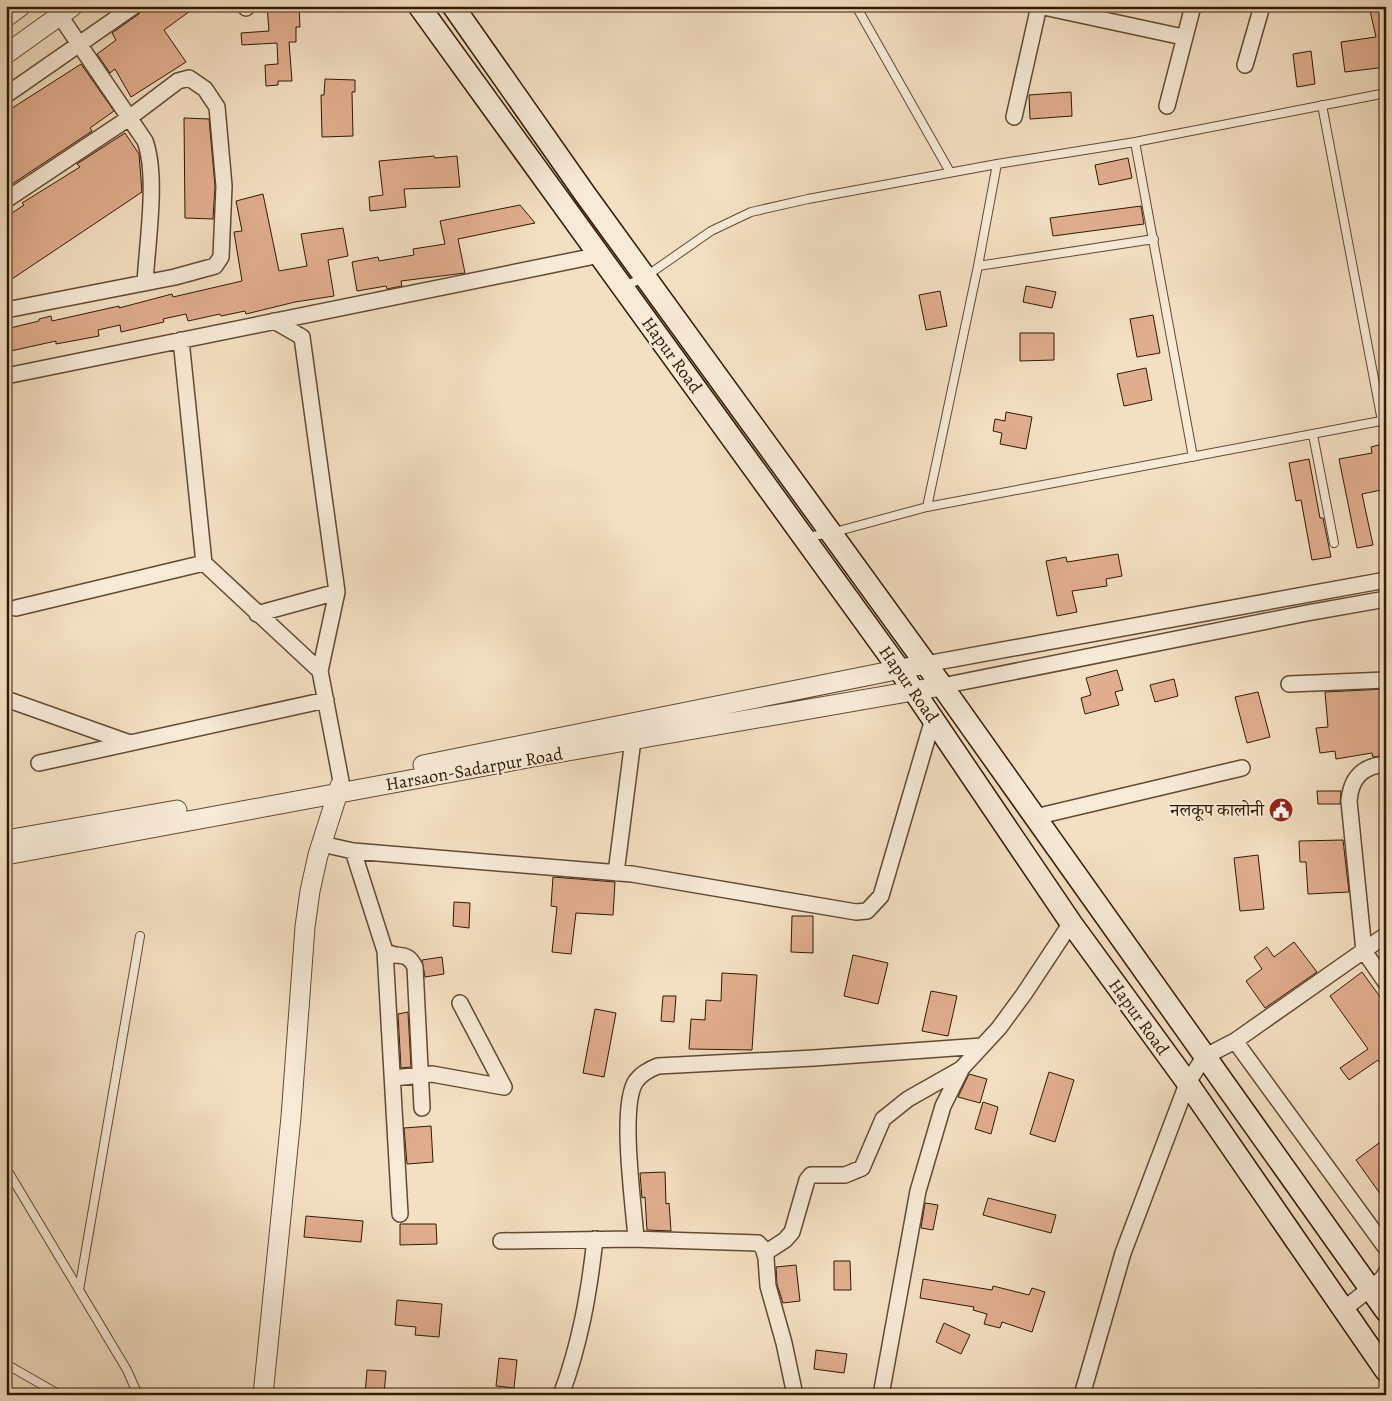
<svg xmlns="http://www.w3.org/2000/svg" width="1392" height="1401" font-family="Alegreya,'Noto Serif Devanagari',serif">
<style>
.building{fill:#e1ad8f;stroke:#311901}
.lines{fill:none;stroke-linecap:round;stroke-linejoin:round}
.service-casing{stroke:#624a31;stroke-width:10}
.minor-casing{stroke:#624a31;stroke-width:18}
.tertiary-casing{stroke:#624a31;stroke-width:21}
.secondary-casing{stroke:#311901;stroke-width:24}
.service{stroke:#f7ead7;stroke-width:8}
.minor{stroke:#f7ead7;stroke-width:15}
.tertiary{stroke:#f7ead7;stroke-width:19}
.secondary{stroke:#f7ead7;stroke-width:21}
.labels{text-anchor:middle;stroke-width:4;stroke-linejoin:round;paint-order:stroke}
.street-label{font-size:18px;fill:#311901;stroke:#f7ead7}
.poi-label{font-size:18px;fill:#311901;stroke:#f7ead7;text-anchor:end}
</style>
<rect width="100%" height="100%" fill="#f3dfc2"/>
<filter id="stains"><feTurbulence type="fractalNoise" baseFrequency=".004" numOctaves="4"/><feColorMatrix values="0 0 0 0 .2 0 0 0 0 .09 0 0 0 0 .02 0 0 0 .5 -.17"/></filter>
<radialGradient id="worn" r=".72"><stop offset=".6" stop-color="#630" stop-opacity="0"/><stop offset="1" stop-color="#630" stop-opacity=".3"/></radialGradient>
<!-- building -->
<path class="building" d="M143 6H197L164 30 186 62 131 97 115 69 110 73 97 54 116 40 112 33 139 14Z
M267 6H299L300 27H296V42H289L292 81H278V85L266 86 265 65 278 64 277 43 242 45 241 33 269 31Z
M1369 6H1384L1386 67 1345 72 1341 42 1376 37Z
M1311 51 1315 84 1297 87 1293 54Z
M81 64 114 111 90 128 92 131 6 188V112Z
M325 79 355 80V92H352L353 136 322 137 321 95H324Z
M1071 92 1072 116 1030 119 1029 95Z
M184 118 209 119 215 186 213 219 185 218Z
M125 133 139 154 142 192 6 283V217L24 205 22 203 80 167 77 164Z
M434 156 435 158 457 156 460 187 404 189 406 207 370 211 369 197 383 195 379 161Z
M1128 158 1132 178 1099 185 1095 165Z
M263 194 279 271 307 266 301 234 343 228 348 256 328 260 334 296 295 302 246 314 245 311 221 316 220 314 188 321 186 314 163 319 164 322 121 332 120 325 98 330 99 336 56 344V341L6 352V329L39 321V319L51 316 52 321 119 306V308L172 294 173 297 242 281 234 232 242 231 236 201Z
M520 205 535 223 458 239 465 273 401 281 402 286 387 289 386 286 357 291 352 262 378 257 379 261 414 255 413 249 445 244 440 221Z
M1141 206 1144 224 1053 236 1050 218Z
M1026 286 1056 292 1052 308 1023 302Z
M940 291 947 326 926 330 919 295Z
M1153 315 1160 353 1137 357 1130 319Z
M1020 333H1054V360L1020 361Z
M1146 368 1152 400 1124 406 1117 374Z
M1006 412 1032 417 1026 449 1000 444 1002 433 993 431 995 419 1005 421Z
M1386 443V489L1362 494 1373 545 1357 548 1339 459 1372 453 1371 447Z
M1309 459 1320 518H1323L1331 557 1312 560 1301 500 1296 501 1289 463Z
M1118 554 1122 576 1106 579 1107 586 1072 591 1077 612 1057 616 1046 561 1066 557 1067 562Z
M1117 670 1123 690 1115 692 1119 705 1085 714 1081 698 1091 695 1086 678Z
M1174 679 1178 696 1155 702 1150 685Z
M1385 689 1386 755 1373 757 1372 753 1336 759 1335 751 1320 753 1316 728 1328 727 1325 692Z
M1258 692 1270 737 1247 743 1235 697Z
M1317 791H1341L1340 804H1318Z
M1343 840 1349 892 1308 894 1306 862H1300L1299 841Z
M1258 855 1264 909 1240 911 1234 858Z
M553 877 615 882 613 915 576 913 571 954 552 952 557 907 551 906Z
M454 902 470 903 469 928 453 926Z
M792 916H813V953L791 952Z
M1294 942 1317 972 1265 1008 1246 981 1262 969 1254 957 1267 947 1274 957Z
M853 955 888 963 878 1004 844 996Z
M442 957 444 974 425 977 422 960Z
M1362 972 1386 1005V1072L1378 1060 1349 1080 1340 1068 1368 1049 1330 996Z
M722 973 757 975 752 1050 689 1049 691 1019 705 1020 706 1000 721 1001Z
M931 991 957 996 948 1036 922 1031Z
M663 996H676L674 1022 661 1021Z
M595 1009 616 1013 604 1077 583 1073Z
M408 1012 411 1067 401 1068 398 1014Z
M1049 1072 1074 1080 1055 1142 1030 1134Z
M969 1074 987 1079 980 1103 958 1097Z
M983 1102 998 1107 991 1134 975 1129Z
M431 1126 433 1162 407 1164 404 1128Z
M1386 1138V1202L1356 1160Z
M665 1172 666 1204 669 1203 671 1231 647 1230 645 1197 642 1198 640 1173Z
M988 1198 1056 1215 1051 1233 983 1215Z
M925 1203 938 1205 933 1230 921 1228Z
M306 1216 363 1221 361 1242 304 1237Z
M400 1224H436L437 1244 400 1245Z
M834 1261H850L851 1290H834Z
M796 1265 800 1301 783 1303 777 1284 776 1267Z
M923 1279 992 1290 993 1286 1029 1295 1032 1288 1045 1292 1032 1332 1002 1322 1000 1328 984 1324 987 1314 973 1310 974 1307 920 1298Z
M397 1300 442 1304 439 1337 415 1335 416 1327 395 1325Z
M944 1323 970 1335 961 1354 936 1342Z
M816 1350 847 1354 844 1373 814 1369Z
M499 1358 517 1360 514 1388 496 1386Z
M367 1370 386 1371 384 1395H365Z"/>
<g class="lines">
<defs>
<path id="service" d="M856 6 950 172
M1322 105 1382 421
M1135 142 1193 457
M978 266 1154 239
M625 286 645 277 711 231 751 212 808 199 997 164 1135 142 1386 93
M1313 435 1334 543
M927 507 978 266 997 164
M807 537 831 533 927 507 1386 420
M6 1168 127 1370 138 1395
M79 1290 140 936
M6 1364 60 1395"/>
<path id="minor" d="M1039 6 1183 37
M246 8 248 6
M60 16 145 141C158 176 147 244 145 283
M1245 65 1262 6
M6 95 134 6
M1167 106 1193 6
M1014 117 1039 6
M6 200 129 118 178 81 189 78 205 89 217 107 224 186 221 257 215 266 175 277 6 310
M274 321 302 337 337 592 320 671 341 781
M181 340 204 563
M6 376 600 255
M16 608 204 563 320 671
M257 614 337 592
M926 664 1386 580
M1289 684 1386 680
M942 686 1307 613 1386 599
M6 699 130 743
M39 763 326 700
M1386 764C1362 766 1351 778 1349 801L1364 951 1386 983
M1035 817 1242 768
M322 844 353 851 632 874 856 912 867 911 881 896 933 719
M353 851 385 951C398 960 406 949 415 967L422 1108
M616 873 633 740
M385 951 400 1214
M460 1003 504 1087
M1235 1041 1386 1248
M393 1078 432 1074 504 1087
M636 1239C634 1206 619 1106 636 1081 642 1073 650 1069 658 1066L814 1058 982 1046
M501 1241 632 1239 758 1243 763 1248 766 1258 768 1286 784 1343 795 1395
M765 1253 785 1240 792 1232 807 1180 811 1175H845L862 1168 883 1119 908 1099 961 1069
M1344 1309 1382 1279 1386 1273
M561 1395C580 1344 589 1294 595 1239
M881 1395 918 1191 943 1106 962 1068 999 1028 1024 994 1071 923
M1082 1395 1123 1253 1187 1084 1204 1057 1235 1041 1386 935"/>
<path id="tertiary" d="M6 17 21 6
M6 54 73 6
M423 765 926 664
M6 840 177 810
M6 855 533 757 942 686
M263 1395 291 1117 305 927 310 891 318 855 340 786"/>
<path id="secondary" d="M419 6 899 669 1071 923 1184 1078 1386 1371
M453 6 585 194 942 686 1386 1311"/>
</defs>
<!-- service casing -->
<use href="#service" class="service-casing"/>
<!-- minor casing -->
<use href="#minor" class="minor-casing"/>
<!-- tertiary casing -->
<use href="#tertiary" class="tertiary-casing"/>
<!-- secondary casing -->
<use href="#secondary" class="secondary-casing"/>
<!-- service -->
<use href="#service" class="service"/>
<!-- minor -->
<use href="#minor" class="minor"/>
<!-- tertiary -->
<use href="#tertiary" class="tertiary"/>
<!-- secondary -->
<use href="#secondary" class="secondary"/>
</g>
<!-- icons -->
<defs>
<symbol id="civic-disc" viewBox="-11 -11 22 22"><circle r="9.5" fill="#8f2418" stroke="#f7ead7"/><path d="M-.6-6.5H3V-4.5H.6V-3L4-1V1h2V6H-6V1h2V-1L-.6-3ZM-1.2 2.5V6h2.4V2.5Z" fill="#fff"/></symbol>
</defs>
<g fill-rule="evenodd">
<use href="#civic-disc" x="1267" y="796" width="28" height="28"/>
</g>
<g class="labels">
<!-- street labels -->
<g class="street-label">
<text transform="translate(672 355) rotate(54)" y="6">Hapur Road</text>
<text transform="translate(909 684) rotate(55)" y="6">Hapur Road</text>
<text transform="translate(474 769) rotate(-10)" y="6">Harsaon-Sadarpur Road</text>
<text transform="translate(1139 1017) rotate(54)" y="6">Hapur Road</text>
</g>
<!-- poi labels -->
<g class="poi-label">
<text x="1264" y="816">नलकूप कालोनी</text>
</g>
</g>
<!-- margin -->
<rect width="1392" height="1401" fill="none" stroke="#f3dfc2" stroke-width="25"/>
<rect x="8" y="8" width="1377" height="1386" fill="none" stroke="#311901" stroke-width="2.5"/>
<rect x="12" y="12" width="1367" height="1376" fill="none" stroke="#311901"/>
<rect width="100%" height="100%" filter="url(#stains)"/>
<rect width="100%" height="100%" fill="url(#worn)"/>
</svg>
